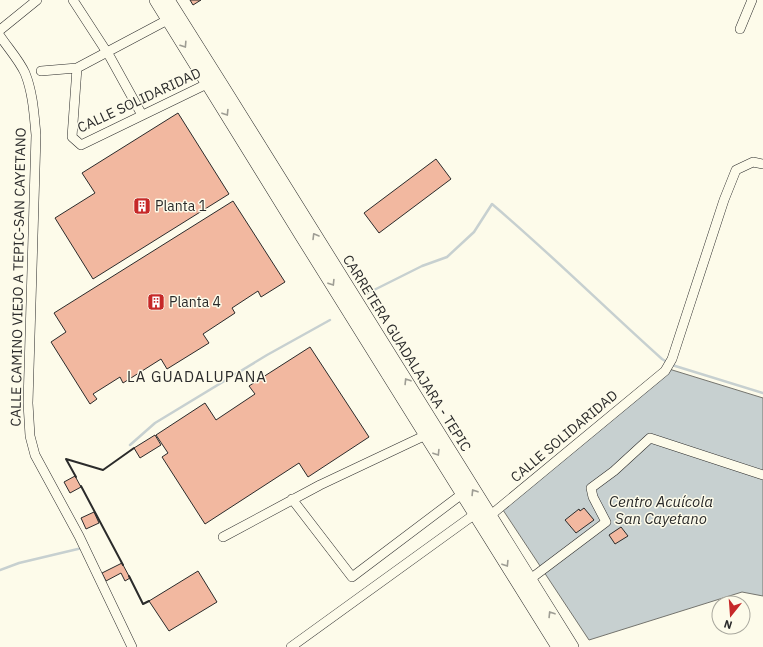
<svg xmlns="http://www.w3.org/2000/svg" width="763" height="647" font-family="'IBM Plex Sans',sans-serif">
<style>
.water{fill:#c7d0d0;stroke:#74746e}
.lines{fill:none;stroke-linecap:round;stroke-linejoin:round}
.stream{stroke:#c7d0d0;stroke-width:2.5}
.building{fill:#f2b8a0;stroke:#2b2b2b}
.minor-casing{stroke:#2b2b2b;stroke-width:10}
.highway-casing{stroke:#2b2b2b;stroke-width:14}
.minor{stroke:#fdfbea;stroke-width:9}
.highway{stroke:#fdfbea;stroke-width:13}
.wall{stroke:#2b2b2b;stroke-width:2}
.oneway{stroke:#9e9d94}
.labels{text-anchor:middle;stroke-width:3;stroke-linejoin:round;paint-order:stroke}
.street-label{font-size:14px;fill:#2b2b2b;stroke:#fdfbea}
.poi-label{font-size:14px;fill:#2b2b2b;stroke:#fdfbea;text-anchor:start}
.neighbourhood-label{font-size:15px;letter-spacing:1px;fill:#2b2b2b;stroke:#fdfbea}
.water-label{font-size:15px;font-style:italic;fill:#2b2b2b;stroke:#fdfbea}
</style>
<rect width="100%" height="100%" fill="#fdfbea"/>
<!-- water -->
<path class="water" d="M669 369 763 398V596L742 592 589 640 503 510Z"/>
<g class="lines">
<!-- stream -->
<path class="stream" d="M366 294 422 266 447 257 474 232 492 204C551 254 605 308 662 359L667 362
M672 365 763 393
M130 445 155 423 267 355 330 320
M0 570 19 563 82 548"/>
</g>
<!-- building -->
<path class="building" d="M190 0H201L193 5Z
M178 113 229 194 93 279 55 218 95 193 82 173Z
M436 159 451 179 379 233 364 213Z
M233 201 285 282 261 297 258 291 232 308 235 313 203 334 209 343 167 369 161 359 123 383 120 377 93 394 97 399 90 404 51 342 66 332 54 313Z
M310 347 369 437 308 477 299 463 205 524 162 457 168 453 156 435 205 403 216 420 255 394 249 386Z
M155 435 161 445 140 458 134 448Z
M75 476 81 487 70 493 64 482Z
M584 508 594 520 576 533 565 520 579 509 580 511Z
M94 512 99 523 86 529 81 518Z
M621 527 628 536 615 544 609 535Z
M122 563 130 578 125 581 121 573 106 581 102 573Z
M198 571 217 602 169 631 149 601Z"/>
<g class="lines">
<defs>
<path id="minor" d="M73 0 110 57 142 115
M740 29 752 0
M0 30 37 0
M0 36C8 48 19 60 25 73 33 93 34 114 36 135L28 403 30 436 35 455 79 536 132 647
M77 68 72 137 81 145 211 82
M41 71 77 68 173 17
M292 499 352 577 462 494
M486 519 665 371 672 359 724 200 736 170 753 162 763 164
M223 537 320 485 426 435
M529 580 606 522 593 497 591 488 614 471 650 438 763 475
M291 647 475 514"/>
<path id="highway" d="M156 0 303 238 558 647
M168 0C304 215 437 432 572 647"/>
</defs>
<!-- minor casing -->
<use href="#minor" class="minor-casing"/>
<!-- highway casing -->
<use href="#highway" class="highway-casing"/>
<!-- minor -->
<use href="#minor" class="minor"/>
<!-- highway -->
<use href="#highway" class="highway"/>
<!-- wall -->
<path class="wall" d="M76 477 66 459 103 470 134 448
M81 486 123 565
M129 576 143 604 149 601"/>
</g>
<!-- one-way arrows -->
<defs><path id="oneway-chevron" d="M-2-3.5L2.5 0L-2 3.5" fill="none" stroke-width="1.6" stroke-linecap="round" stroke-linejoin="round"/></defs>
<g class="oneway">
<use href="#oneway-chevron" transform="translate(184 45) rotate(57)"/>
<use href="#oneway-chevron" transform="translate(226 113) rotate(58)"/>
<use href="#oneway-chevron" transform="translate(315 236) rotate(-121)"/>
<use href="#oneway-chevron" transform="translate(332 283) rotate(58)"/>
<use href="#oneway-chevron" transform="translate(407 381) rotate(-122)"/>
<use href="#oneway-chevron" transform="translate(437 453) rotate(58)"/>
<use href="#oneway-chevron" transform="translate(474 492) rotate(-122)"/>
<use href="#oneway-chevron" transform="translate(506 564) rotate(58)"/>
<use href="#oneway-chevron" transform="translate(551 614) rotate(-122)"/>
</g>
<!-- icons -->
<defs>
<symbol id="building-square" viewBox="-11 -11 22 22"><rect x="-9" y="-9" width="18" height="18" rx="4" fill="#c62828" stroke="#fdfbea"/><path d="M-4-6H4V6H1V3H-1V6H-4ZM-2.5-4.3h1.7v1.8h-1.7ZM.8-4.3h1.7v1.8H.8ZM-2.5-1h1.7V.8h-1.7ZM.8-1h1.7V.8H.8Z" fill="#fff"/></symbol>
</defs>
<g fill-rule="evenodd">
<use href="#building-square" x="132" y="196" width="20" height="20"/>
<use href="#building-square" x="146" y="292" width="20" height="20"/>
</g>
<g class="labels">
<!-- street labels -->
<g class="street-label">
<text transform="translate(139 100) rotate(-25)" y="5">CALLE SOLIDARIDAD</text>
<text transform="translate(18 277) rotate(-89)" y="5">CALLE CAMINO VIEJO A TEPIC-SAN CAYETANO</text>
<text transform="translate(407 353) rotate(58)" y="5">CARRETERA GUADALAJARA - TEPIC</text>
<text transform="translate(564 436) rotate(-40)" y="5">CALLE SOLIDARIDAD</text>
</g>
<!-- poi labels -->
<g class="poi-label">
<text x="155" y="211">Planta 1</text>
<text x="169" y="307">Planta 4</text>
</g>
<!-- neighbourhood labels -->
<g class="neighbourhood-label">
<text x="197" y="382">LA GUADALUPANA</text>
</g>
<!-- water labels -->
<g class="water-label">
<text x="661" y="507">Centro Acuícola<tspan x="661" dy="17">San Cayetano</tspan></text>
</g>
</g>
<!-- north arrow -->
<g transform="translate(731 615) rotate(197)"><circle r="19" fill="#fdfbea" stroke="#a9a89e"/>
<path d="M0-3L7 15L0 10L-7 15Z" fill="#c62828"/>
<text y="-6" font-size="11" font-weight="bold" text-anchor="middle" fill="#2b2b2b">N</text>
</g>
</svg>
